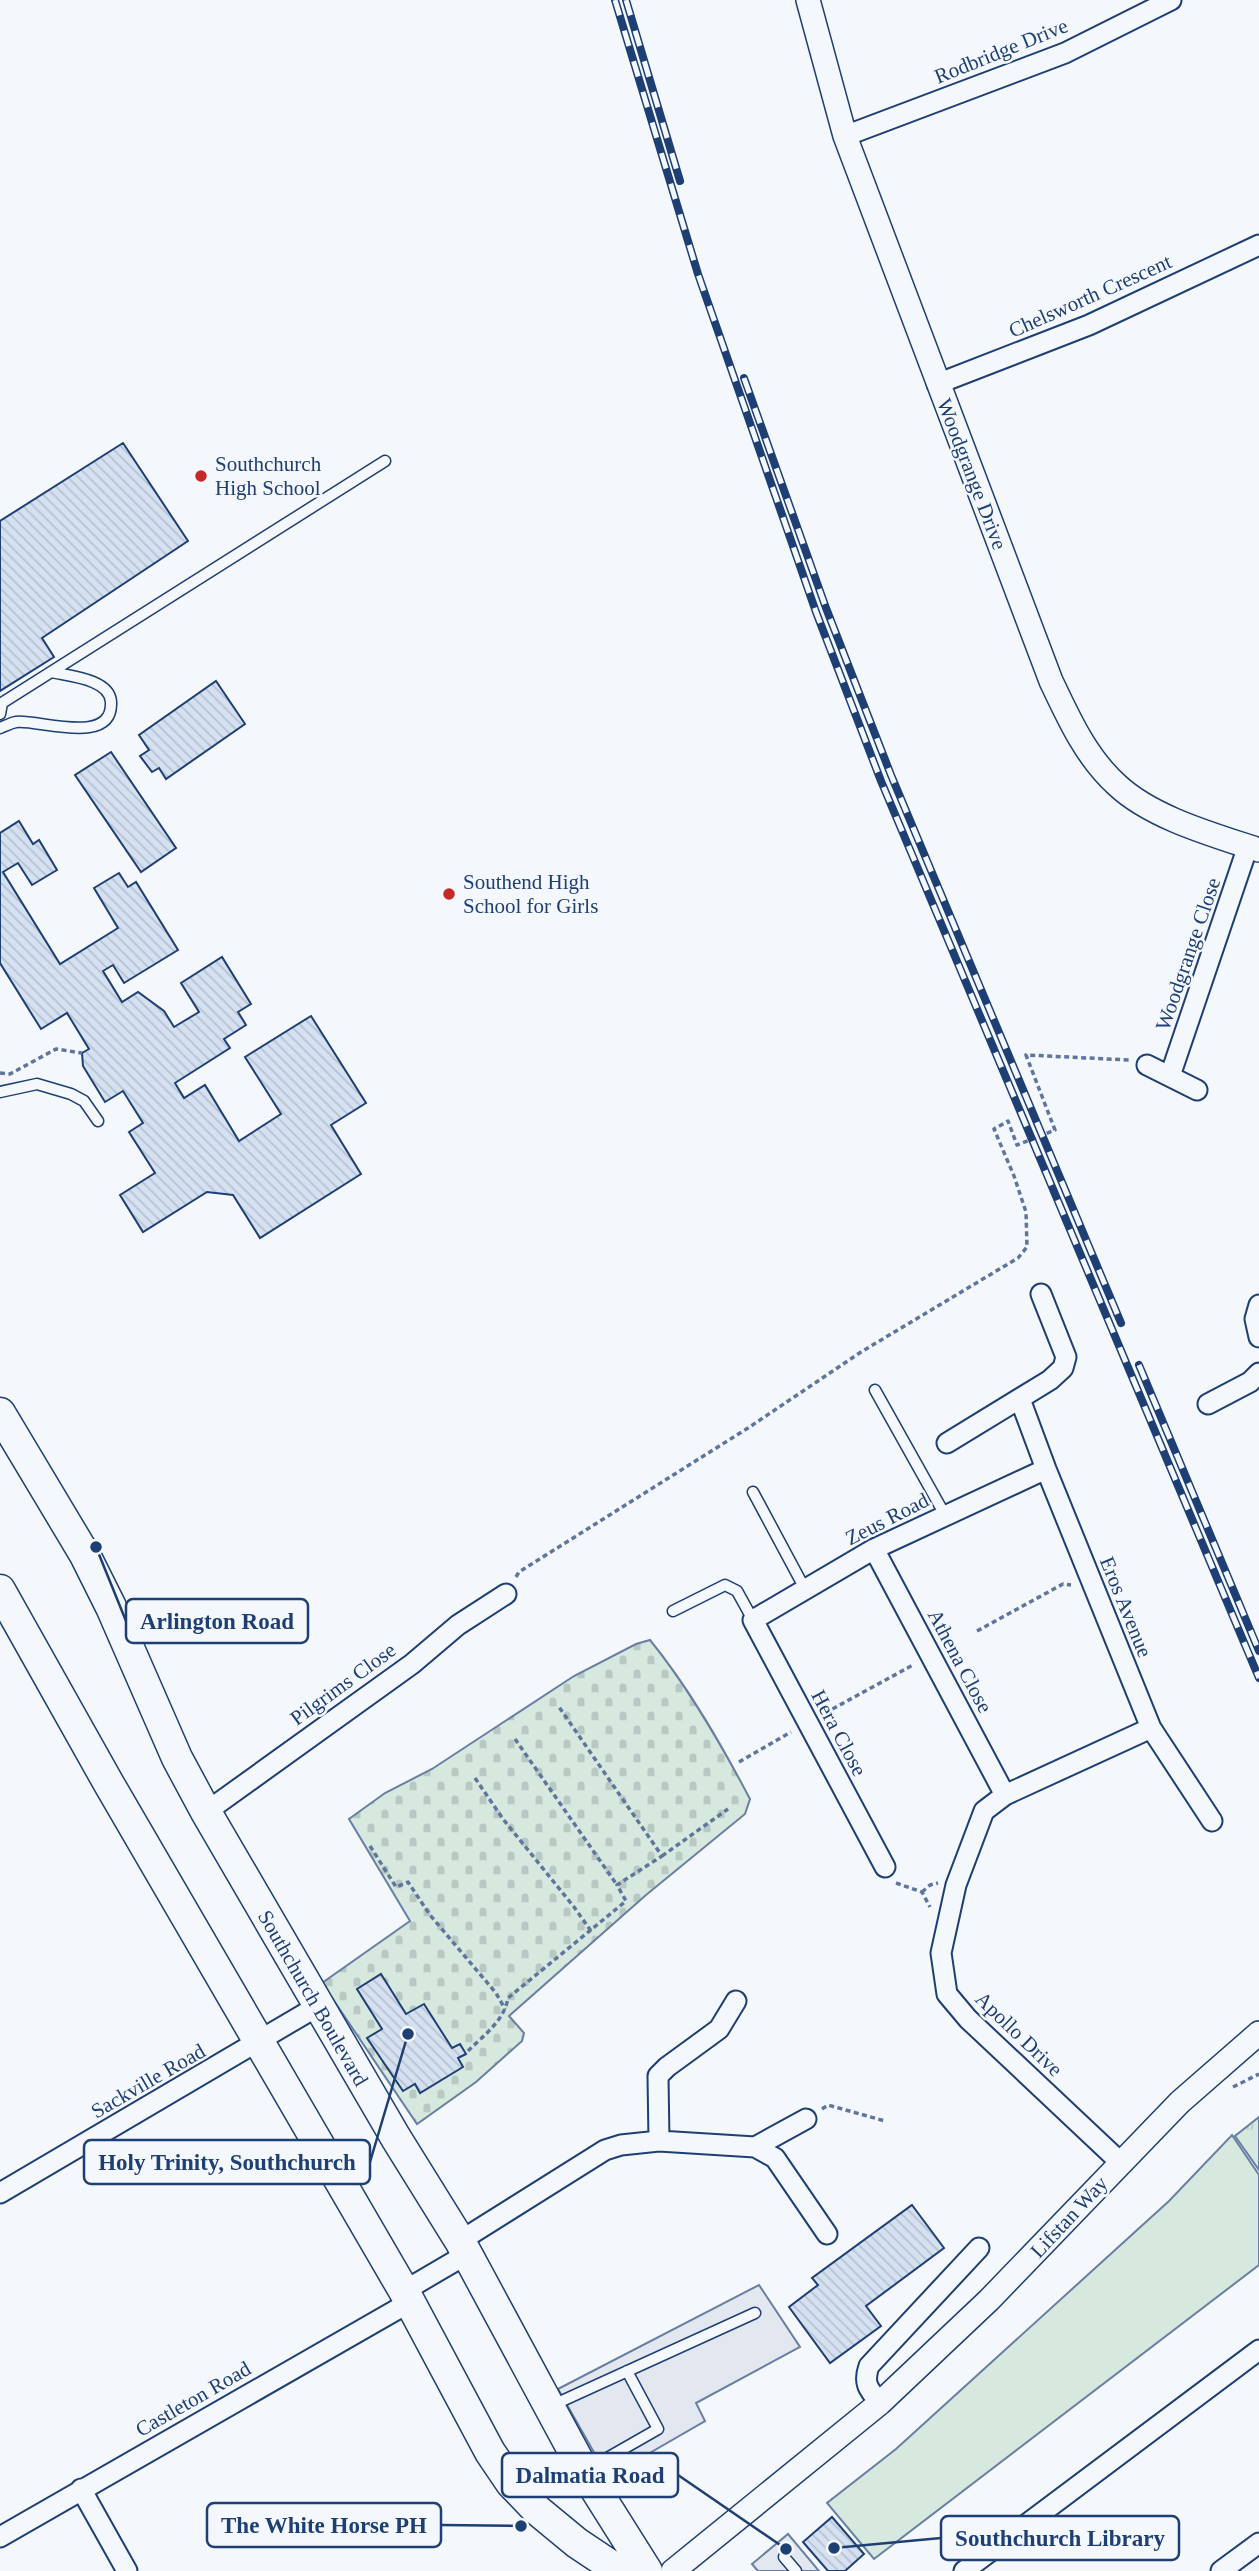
<svg xmlns="http://www.w3.org/2000/svg" width="1259" height="2571" font-family="Georgia,serif">
<style>
.grass{fill:url(#grass-tufts);stroke:#687fa3;stroke-width:2}
.cemetery{fill:url(#cemetery-stones);stroke:#687fa3;stroke-width:2}
.garden{fill:#d7e8df;stroke:#687fa3;stroke-width:2}
.parking{fill:#e3e8f0;stroke:#687fa3;stroke-width:2}
.building{fill:url(#building-back-hatch);stroke:#1d3f73;stroke-width:2}
.lines{fill:none;stroke-linecap:round;stroke-linejoin:round}
.service-casing{stroke:#1d3f73;stroke-width:13}
.minor-casing{stroke:#1d3f73;stroke-width:23}
.tertiary-casing{stroke:#1d3f73;stroke-width:26}
.primary-casing{stroke:#1d3f73;stroke-width:33}
.path{stroke:#5e769c;stroke-width:3.5;stroke-dasharray:5 3.5;stroke-linecap:butt}
.service{stroke:#f4f7fb;stroke-width:10}
.minor{stroke:#f4f7fb;stroke-width:19}
.tertiary{stroke:#f4f7fb;stroke-width:23}
.primary{stroke:#f4f7fb;stroke-width:30}
.rail-casing{stroke:#1d3f73;stroke-width:8}
.rail{stroke:#f4f7fb;stroke-width:5;stroke-dasharray:16;stroke-linecap:butt}
.poi-dot{fill:#c62828;stroke:#f4f7fb;stroke-width:2.5}
.labels{text-anchor:middle;stroke-width:5;stroke-linejoin:round;paint-order:stroke}
.street-label{font-size:21px;fill:#1d3f73;stroke:#f4f7fb}
.poi-label{font-size:21px;fill:#1d3f73;stroke:#f4f7fb;text-anchor:start}
.leader{fill:none;stroke:#1d3f73;stroke-width:2.5}
.callout-dot{fill:#1d3f73;stroke:#f4f7fb;stroke-width:2.5}
.callout{fill:#f4f7fb;stroke:#1d3f73;stroke-width:2.5}
.callout-label{font-size:23px;text-anchor:middle;font-weight:bold;fill:#1d3f73}
</style>
<defs>
<pattern id="grass-tufts" width="24" height="20" patternUnits="userSpaceOnUse" patternTransform="scale(1.75)"><rect width="24" height="20" fill="#d7e8df"/><path d="M3 7l-1-3M5 7V3M7 7l1-3M15 17l-1-3M17 17v-4M19 17l1-3" fill="none" stroke="#b8c8c3"/></pattern>
<pattern id="cemetery-stones" width="16" height="16" patternUnits="userSpaceOnUse" patternTransform="scale(1.75)"><rect width="16" height="16" fill="#d7e8df"/><path d="M2 7V4a2 2 0 0 1 4 0v3zM10 15v-3a2 2 0 0 1 4 0v3z" fill="#b8c8c3"/></pattern>
<pattern id="building-back-hatch" width="6" height="6" patternUnits="userSpaceOnUse" patternTransform="scale(1.75)"><rect width="6" height="6" fill="#d5e0f0"/><path d="M-1 5l2 2M0 0l6 6M5-1l2 2" fill="none" stroke="#b6c1d1"/></pattern>
</defs>
<rect width="100%" height="100%" fill="#f4f7fb"/>
<!-- grass -->
<path class="grass" d="M1259 2117V2170L1235 2136Z"/>
<!-- cemetery -->
<path class="cemetery" d="M650 1640C689 1688 721 1744 750 1799L745 1814 646 1895 509 2016 524 2033 522 2041 476 2082 417 2124 322 1983 410 1921 349 1819 385 1793 432 1769 574 1676 636 1644Z"/>
<!-- garden -->
<path class="garden" d="M1232 2135 1259 2175V2265L874 2559 827 2503 896 2449 1169 2201Z"/>
<!-- parking -->
<path class="parking" d="M759 2285 800 2347 696 2403 705 2421 608 2477 558 2389Z
M788 2534 819 2571H758L752 2564Z"/>
<!-- building -->
<path class="building" d="M123 443 188 541 42 638 54 657 0 691V521Z
M216 681 245 724 166 779 159 768 152 772 140 756 149 750 139 735Z
M111 752 176 848 141 872 75 775Z
M19 821 33 844 39 840 57 870 32 885 18 863 3 872 60 964 118 928 94 888 119 873 128 887 136 882 178 950 124 983 113 965 103 971 122 1002 138 992 164 1011 174 1027 199 1012 181 983 222 957 251 1004 238 1012 246 1025 224 1039 230 1048 175 1083 184 1098 205 1085 239 1141 281 1114 245 1057 311 1016 366 1103 331 1125 361 1174 260 1238 233 1195 207 1192 143 1232 120 1195 155 1173 129 1132 143 1123 123 1091 105 1102 83 1066 82 1053 89 1049 67 1013 41 1029 0 963V833Z
M381 1974 406 2014 424 2004 452 2048 460 2044 466 2054 458 2058 463 2067 420 2093 415 2084 403 2091 367 2038 382 2029 357 1989Z
M912 2205 944 2248 866 2306 881 2326 830 2363 789 2307 818 2285 812 2278Z
M832 2517 864 2554 845 2571H828L803 2542Z"/>
<g class="lines">
<defs>
<path id="service" d="M2 703 385 461
M0 704 2 703 0 714
M0 728C5 726 11 723 16 722 38 719 113 747 111 702 110 679 69 676 51 672
M0 1092 37 1084 71 1094 84 1101 98 1121
M875 1390 945 1515
M753 1492 805 1589
M673 1611 725 1585 737 1591 753 1620
M553 2405 755 2313
M588 2469 658 2429 627 2371
M784 2557 796 2571"/>
<path id="minor" d="M845 136 1065 53 1171 0
M937 384 1089 325 1259 245
M1147 1065 1197 1090
M1170 1076 1248 846
M1259 1305 1255 1319 1259 1337
M1020 1399 1046 1469 1151 1728 1212 1821
M1208 1404 1250 1382 1259 1373
M947 1443 1050 1380 1063 1368 1066 1357 1041 1294
M874 1549 1005 1795
M206 1812 412 1664 458 1625 506 1594
M885 1867 753 1620 874 1549 1046 1469
M659 2141 658 2076 667 2067 719 2029 736 2001
M755 2147 806 2119
M1120 2162 968 2019 947 1994 941 1953 956 1885 984 1811 1005 1795 1151 1728
M0 2193 318 2006
M460 2241 605 2150 621 2145 659 2141 755 2147 775 2158 827 2234
M404 2291 467 2254
M880 2403C868 2389 863 2383 869 2366L979 2248
M81 2489 127 2571
M0 2537 410 2302
M964 2571 1259 2350
M1221 2571 1259 2543"/>
<path id="tertiary" d="M808 0 845 136 1051 681C1069 719 1086 757 1117 785 1152 818 1214 835 1259 850
M673 2571 880 2403 989 2300 1180 2102 1259 2033"/>
<path id="primary" d="M0 1413 85 1555 111 1607 177 1758 206 1812 396 2138 460 2241 584 2471 647 2571
M0 1590 109 1784 404 2291 490 2452 511 2483 537 2510 577 2543 619 2571"/>
</defs>
<!-- service casing -->
<use href="#service" class="service-casing"/>
<!-- minor casing -->
<use href="#minor" class="minor-casing"/>
<!-- tertiary casing -->
<use href="#tertiary" class="tertiary-casing"/>
<!-- primary casing -->
<use href="#primary" class="primary-casing"/>
<!-- path -->
<path class="path" d="M0 1073 10 1074 56 1049 82 1053
M516 1577 519 1572 748 1428 861 1352 1018 1258 1027 1247 1026 1212 1014 1176 994 1129 1008 1121 1017 1145 1055 1130 1026 1055 1129 1060
M977 1631 1063 1584 1071 1585
M825 1713 913 1665
M515 1739 617 1885
M739 1762 791 1732
M475 1778 503 1819 574 1907 591 1931
M370 1846 396 1887 408 1882 430 1915 496 1993 505 2009
M662 1856 728 1809
M896 1883 922 1892 930 1907
M922 1892 930 1885 938 1883
M468 2051C484 2035 504 2021 508 1998L626 1901 617 1885 662 1856 559 1707
M1233 2087 1259 2074
M822 2109 828 2105 885 2121"/>
<!-- service -->
<use href="#service" class="service"/>
<!-- minor -->
<use href="#minor" class="minor"/>
<!-- tertiary -->
<use href="#tertiary" class="tertiary"/>
<!-- primary -->
<use href="#primary" class="primary"/>
<defs>
<path id="rail" d="M615 0 698 274 816 612 881 781 1259 1678
M626 0 680 181
M744 378 826 608 891 775 1121 1323
M1139 1365 1259 1651"/>
</defs>
<!-- rail casing -->
<use href="#rail" class="rail-casing"/>
<!-- rail -->
<use href="#rail" class="rail"/>
</g>
<!-- markers -->
<g class="poi-dot">
<circle cx="201" cy="476" r="7"/>
<circle cx="449" cy="894" r="7"/>
</g>
<g class="labels">
<!-- street labels -->
<g class="street-label">
<text transform="translate(1001 51) rotate(-22)" y="7">Rodbridge Drive</text>
<text transform="translate(1090 296) rotate(-24)" y="7">Chelsworth Crescent</text>
<text transform="translate(972 474) rotate(69)" y="7">Woodgrange Drive</text>
<text transform="translate(1188 954) rotate(-71)" y="7">Woodgrange Close</text>
<text transform="translate(887 1519) rotate(-27)" y="7">Zeus Road</text>
<text transform="translate(1126 1607) rotate(68)" y="7">Eros Avenue</text>
<text transform="translate(960 1661) rotate(62)" y="7">Athena Close</text>
<text transform="translate(343 1684) rotate(-36)" y="7">Pilgrims Close</text>
<text transform="translate(839 1733) rotate(62)" y="7">Hera Close</text>
<text transform="translate(313 1998) rotate(60)" y="7">Southchurch Boulevard</text>
<text transform="translate(1019 2034) rotate(44)" y="7">Apollo Drive</text>
<text transform="translate(148 2081) rotate(-30)" y="7">Sackville Road</text>
<text transform="translate(1069 2217) rotate(-47)" y="7">Lifstan Way</text>
<text transform="translate(193 2399) rotate(-30)" y="7">Castleton Road</text>
</g>
<!-- poi labels -->
<g class="poi-label">
<text x="215" y="471">Southchurch<tspan x="215" dy="24">High School</tspan></text>
<text x="463" y="889">Southend High<tspan x="463" dy="24">School for Girls</tspan></text>
</g>
</g>
<!-- callouts -->
<path class="leader" d="M96 1547L126 1621M408 2034L370 2162M786 2549L678 2475M521 2526L441 2525M834 2548L941 2538"/>
<g class="callout-dot">
<circle cx="96" cy="1547" r="7"/>
<circle cx="408" cy="2034" r="7"/>
<circle cx="786" cy="2549" r="7"/>
<circle cx="521" cy="2526" r="7"/>
<circle cx="834" cy="2548" r="7"/>
</g>
<g class="callout">
<rect x="126" y="1599" width="182" height="44" rx="7"/>
<rect x="84" y="2140" width="286" height="44" rx="7"/>
<rect x="502" y="2453" width="176" height="44" rx="7"/>
<rect x="207" y="2503" width="234" height="44" rx="7"/>
<rect x="941" y="2516" width="238" height="44" rx="7"/>
</g>
<g class="callout-label">
<text x="217" y="1629">Arlington Road</text>
<text x="227" y="2170">Holy Trinity, Southchurch</text>
<text x="590" y="2483">Dalmatia Road</text>
<text x="324" y="2533">The White Horse PH</text>
<text x="1060" y="2546">Southchurch Library</text>
</g>
</svg>
